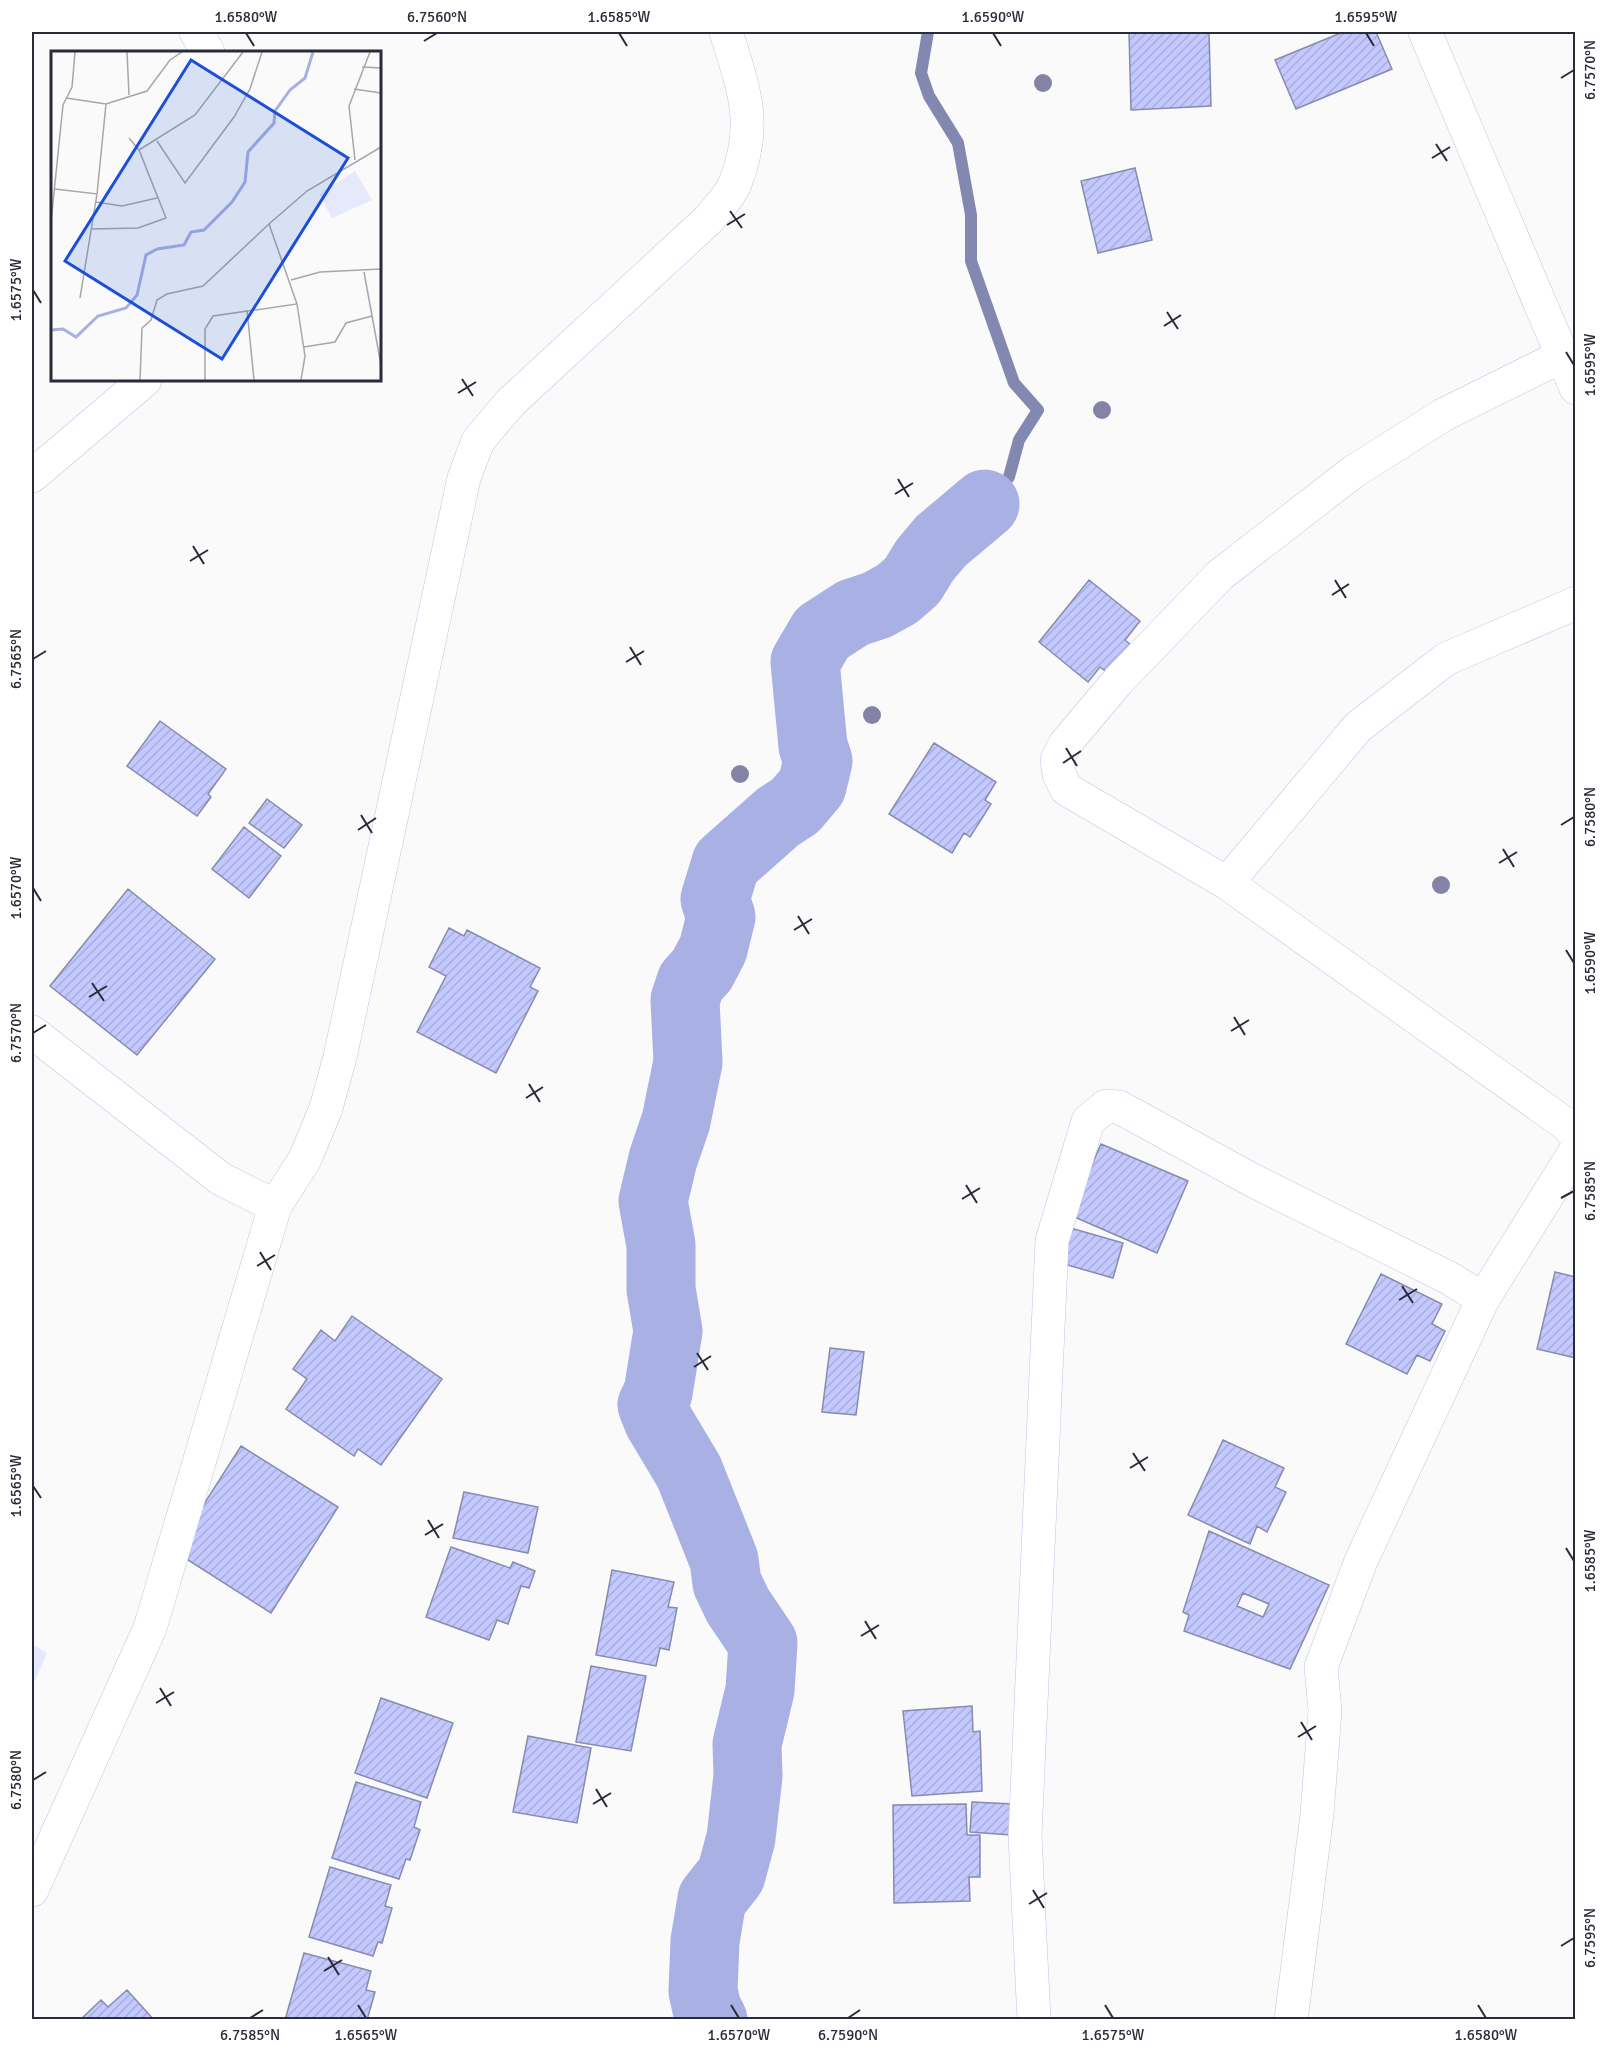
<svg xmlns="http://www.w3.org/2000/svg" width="1607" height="2051" font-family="Signika,sans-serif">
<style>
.park{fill:#e6e9fb}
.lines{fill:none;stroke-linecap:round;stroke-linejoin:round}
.stream{stroke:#8388b0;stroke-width:12}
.river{stroke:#a9b0e4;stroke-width:69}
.building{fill:url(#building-hatch);stroke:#878bad;stroke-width:1.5;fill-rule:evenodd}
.street-casing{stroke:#bfc4e8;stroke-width:34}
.street{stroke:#fff;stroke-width:33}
.tree{fill:#8483a5}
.ticks{fill:none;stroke:#292b38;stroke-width:2}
.inset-river{fill:none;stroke:#a9b0e4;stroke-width:3}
.inset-road{fill:none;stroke:#a6a7ac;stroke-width:1.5}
.view{fill:#1d4ed8;fill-opacity:0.15;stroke:#1d4ed8;stroke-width:3}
.inset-edge{fill:none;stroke:#292b38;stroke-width:3}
.neatline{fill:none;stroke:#292b38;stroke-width:2}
.ticks-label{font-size:15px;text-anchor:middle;fill:#292b38}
</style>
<defs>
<pattern id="building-hatch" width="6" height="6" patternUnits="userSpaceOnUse" patternTransform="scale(1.5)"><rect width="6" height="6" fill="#c3c9ff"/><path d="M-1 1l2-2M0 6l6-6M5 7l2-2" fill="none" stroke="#a8addb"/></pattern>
</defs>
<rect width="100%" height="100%" fill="#fafafa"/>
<!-- park -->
<path class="park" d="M32,1644L47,1653L32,1687Z"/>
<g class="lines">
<!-- stream -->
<path class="stream" d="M928,32L921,73L929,96L958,143L971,215V261L1014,383L1038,410L1019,440L1009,477L985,504"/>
<!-- river -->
<path class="river" d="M713,2020L707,2009L703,1991L705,1941L712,1899L731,1875L741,1838L748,1776L747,1744L760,1690L763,1643L738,1606L727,1583L724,1560L689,1472L658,1420L652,1405L658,1393L668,1331L661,1289V1245L653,1201L663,1159L676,1121L688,1062L685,1000L691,982L702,970L713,949L721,917L715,899L726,863L778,817L795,806L812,786L818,761L813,746L805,662L822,633L853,613L877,605L897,594L912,581L925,560L941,541L985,504"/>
</g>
<!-- building -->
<path class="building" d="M1129,32H1209L1211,106L1131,110Z
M1343,32H1376L1392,69L1296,109L1275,60Z
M1135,168L1152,240L1098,253L1081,181Z
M1089,580L1140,621L1125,640L1131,645L1108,673L1100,667L1088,682L1039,642Z
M160,721L226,769L208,794L211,797L197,816L127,766Z
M934,743L996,782L985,800L991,804L970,837L964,833L952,853L889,814Z
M267,799L302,825L284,848L249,823Z
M244,827L281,856L249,898L212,869Z
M128,889L215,959L137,1055L50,986Z
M449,928L464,936L467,930L540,968L530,987L538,991L496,1073L417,1032L446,976L429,967Z
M1101,1144L1188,1181L1157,1253L1070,1215Z
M1067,1227L1123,1243L1113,1278L1057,1262Z
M1555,1272L1576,1277V1358L1537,1349Z
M1381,1274L1442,1304L1432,1324L1445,1331L1430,1361L1417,1355L1407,1374L1346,1344Z
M352,1316L442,1379L381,1465L358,1449L354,1456L286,1409L307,1379L293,1369L321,1330L335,1341Z
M830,1348L864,1352L856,1415L822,1412Z
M1223,1440L1284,1468L1275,1487L1286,1492L1267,1532L1257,1526L1250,1544L1188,1515Z
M241,1446L338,1507L271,1613L174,1551Z
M464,1492L538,1507L528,1553L453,1538Z
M1209,1531L1329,1585L1290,1669L1184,1631L1189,1615L1183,1612ZM1243,1593L1269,1604L1263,1617L1237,1606Z
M451,1547L510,1568L513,1562L535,1571L529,1588L521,1586L508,1624L497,1620L489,1640L426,1617Z
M612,1570L674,1582L668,1607L677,1608L669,1650L660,1648L656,1666L596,1655Z
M591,1666L646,1676L631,1751L576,1742Z
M381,1698L453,1723L427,1798L355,1773Z
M972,1706L973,1732L980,1731L982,1791L912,1796L903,1711Z
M528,1736L591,1748L577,1823L513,1812Z
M356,1782L421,1802L414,1827L420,1830L410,1860L406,1859L399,1879L332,1858Z
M972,1802L1013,1804L1011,1835L970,1832Z
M966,1804L967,1835H980V1877H969L970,1901L894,1903L893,1805Z
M330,1867L391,1885L385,1906L392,1908L382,1943L378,1942L373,1956L309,1937Z
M304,1953L371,1971L366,1990L375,1992L367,2020H285Z
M127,1990L154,2020H80L101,2000L108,2007Z"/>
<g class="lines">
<!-- street casing -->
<g class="street-casing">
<path id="street" d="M196,32L208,52
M1425,32L1576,388
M1562,356L1443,415L1353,472L1220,575L1118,681L1065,744L1057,760L1059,774L1066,789L1227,883L1567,1125L1576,1136
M32,476L145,380
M1227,883L1358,727L1446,659L1576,603
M32,1032L221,1179L275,1206L150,1628L32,1890
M275,1206L305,1159L326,1108L340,1057L464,478L478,441L510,403L709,219C717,209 729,197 734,186C759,125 744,90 726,32
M1034,2020L1025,1836L1052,1241L1088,1121L1106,1106L1119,1107L1252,1180L1449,1278L1483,1299
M1291,2020L1317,1814L1325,1711L1321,1667L1361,1561L1483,1299L1576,1150"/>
</g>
<!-- street -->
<use href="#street" class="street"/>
</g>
<!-- trees -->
<g class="tree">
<circle cx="1043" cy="83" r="9"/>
<circle cx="1102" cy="410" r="9"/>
<circle cx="872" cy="715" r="9"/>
<circle cx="740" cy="774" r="9"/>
<circle cx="1441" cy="885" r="9"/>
</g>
<!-- ticks -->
<path class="ticks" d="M246,33L254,46M619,33L627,46M993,33L1001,46M1366,33L1374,46M424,41L437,33M1561,78L1574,70M1436,144L1447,161M1432,158L1450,147M730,211L742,228M727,225L745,214M33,290L41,303M1167,312L1178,329M1164,326L1181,315M1566,352L1574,365M462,379L473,396M458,393L476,382M898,479L909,497M895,494L913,483M193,546L204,564M190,561L208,550M1335,580L1346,598M1332,595L1349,584M630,647L641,665M33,659L46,651M626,662L644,651M1066,748L1077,766M1063,763L1081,751M361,815L372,833M1561,825L1574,817M358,830L376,818M1503,849L1514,867M1499,863L1517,852M33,888L41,901M798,916L809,934M794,930L812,919M1566,950L1574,963M92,983L104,1001M89,997L107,986M1234,1017L1245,1035M1231,1031L1249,1020M33,1033L46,1025M529,1084L540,1102M526,1098L543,1087M966,1185L977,1203M1561,1198L1574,1191M962,1199L980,1188M260,1252L271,1270M257,1266L275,1255M1402,1286L1413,1303M1399,1300L1417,1289M697,1353L708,1370M694,1367L711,1356M1133,1453L1145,1471M1130,1468L1148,1457M33,1486L41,1498M428,1520L439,1538M425,1535L443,1524M1566,1548L1574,1561M865,1621L876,1639M861,1636L879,1625M160,1688L171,1706M156,1703L174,1692M1301,1722L1312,1740M1298,1737L1316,1726M33,1780L46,1772M596,1789L607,1807M593,1804L611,1793M1033,1890L1044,1908M1029,1904L1047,1893M1561,1946L1574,1938M328,1957L339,1975M324,1971L342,1960M358,2005L366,2018M731,2005L739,2018M1105,2005L1113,2018M1478,2005L1486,2018M250,2018L263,2010M848,2018L860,2010"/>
<!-- overview -->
<g transform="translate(51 51)">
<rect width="330" height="330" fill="#fafafa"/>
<path d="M304,120L321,149L281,167L268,143Z" fill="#e6e9fb"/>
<path class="inset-river" d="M106,198L133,194L140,181L153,179L181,151L194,131L197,101L223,72L224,60L239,39L254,27L262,1M0,279L12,278L25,286L47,265L75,257L86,244L95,204L106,198"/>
<path class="inset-road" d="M76,1L78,44M311,16L330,17M303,38L330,42M15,47L55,53L96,40L119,9L131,1M106,90L134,132L183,66L199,38L211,1M88,99L144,64L192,1M304,109L298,55L319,1M4,138L46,143L55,53M45,151L71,155L106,147M0,171L12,54L21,36L24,1M0,171V207M41,178L87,177L115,167L88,99L78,87M313,221L330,314M240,229L269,221L330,218M29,247L46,143M246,253L254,305L250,329M196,259L203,329M253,296L284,291L295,272L321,265M89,329L91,277L100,269L106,249L116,243L152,235L218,173M154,329V278L162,265L246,253L218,173L256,140L330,96"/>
<path class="view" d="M140,9L297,107L171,308L14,210Z"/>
<rect width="330" height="330" class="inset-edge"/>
</g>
<!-- border -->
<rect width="1607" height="2051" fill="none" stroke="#ffffff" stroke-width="66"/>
<rect x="33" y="33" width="1541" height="1985" class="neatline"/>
<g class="ticks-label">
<text x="246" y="22">1.6580°W</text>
<text x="437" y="22">6.7560°N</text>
<text x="619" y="22">1.6585°W</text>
<text x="993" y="22">1.6590°W</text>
<text x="1366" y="22">1.6595°W</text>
<text transform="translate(1590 70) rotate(-90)" y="5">6.7570°N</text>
<text transform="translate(16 290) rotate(-90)" y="5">1.6575°W</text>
<text transform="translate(1590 365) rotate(-90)" y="5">1.6595°W</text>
<text transform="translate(16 659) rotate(-90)" y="5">6.7565°N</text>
<text transform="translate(1590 817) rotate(-90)" y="5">6.7580°N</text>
<text transform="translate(16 888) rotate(-90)" y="5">1.6570°W</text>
<text transform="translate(1590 963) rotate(-90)" y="5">1.6590°W</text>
<text transform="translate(16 1033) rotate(-90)" y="5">6.7570°N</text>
<text transform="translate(1590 1191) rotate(-90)" y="5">6.7585°N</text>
<text transform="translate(16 1486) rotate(-90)" y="5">1.6565°W</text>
<text transform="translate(1590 1561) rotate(-90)" y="5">1.6585°W</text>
<text transform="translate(16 1780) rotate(-90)" y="5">6.7580°N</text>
<text transform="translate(1590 1938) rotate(-90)" y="5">6.7595°N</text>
<text x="250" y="2040">6.7585°N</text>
<text x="366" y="2040">1.6565°W</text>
<text x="739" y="2040">1.6570°W</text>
<text x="848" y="2040">6.7590°N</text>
<text x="1113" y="2040">1.6575°W</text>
<text x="1486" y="2040">1.6580°W</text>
</g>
</svg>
